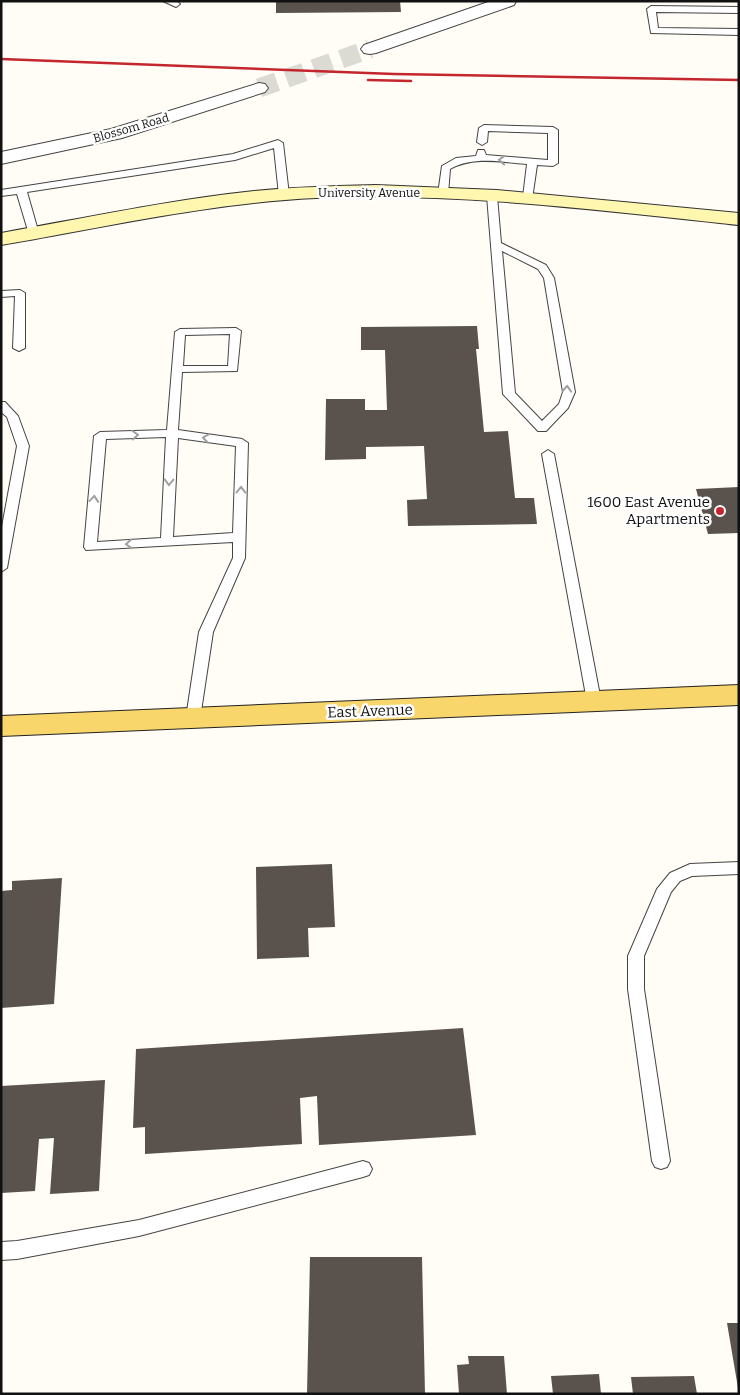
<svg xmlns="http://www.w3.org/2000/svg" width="740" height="1395" font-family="Bitter,serif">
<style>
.building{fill:#5a524d}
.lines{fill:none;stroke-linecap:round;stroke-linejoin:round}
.tertiary-tunnel{stroke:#dbdad3;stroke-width:19;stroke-dasharray:19 10;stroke-linecap:butt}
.service-casing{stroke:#444;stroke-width:2}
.tertiary-casing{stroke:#444;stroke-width:2}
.secondary-casing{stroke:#333;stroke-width:2}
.primary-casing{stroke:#222;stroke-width:2}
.service{fill:#fff;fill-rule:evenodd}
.tertiary{fill:#fff;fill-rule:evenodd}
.secondary{fill:#fff6b0;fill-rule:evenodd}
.primary{fill:#f9d66b;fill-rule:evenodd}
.rail{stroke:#c4262e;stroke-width:2.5}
.oneway{stroke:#a0a0a0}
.poi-dot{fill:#c4262e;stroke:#fff;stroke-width:2}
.labels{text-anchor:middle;stroke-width:5;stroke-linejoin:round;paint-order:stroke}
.far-street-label{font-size:12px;fill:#111;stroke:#fff}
.poi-label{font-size:15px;fill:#111;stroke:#fff;text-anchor:end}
.street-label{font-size:15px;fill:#111;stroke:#fff}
</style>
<rect width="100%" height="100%" fill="#fffdf5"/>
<!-- building -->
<path class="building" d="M276,1H400L401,12L276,13Z
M477,326L479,349H476L484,432L508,431L515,498H534L537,524L408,526L407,500L427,499L424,446L366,447V459L325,460L326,399H365V410H387L385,350H361V327Z
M739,487V533L708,534L696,489Z
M332,864L335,927L308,928L309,957L257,959L256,867Z
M62,878L54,1004L1,1008V891L12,890V881Z
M463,1028L476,1135L319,1145L317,1096L300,1098L302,1144L145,1154V1127L133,1128L136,1049Z
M105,1080L99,1191L50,1194L54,1138L39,1139L35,1191L1,1193V1086Z
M310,1257H422L425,1394H307Z
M727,1323H739V1387L738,1388Z
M468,1356H504L507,1394H459L457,1365L469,1364Z
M599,1374L601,1394H553L551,1376Z
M694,1376L697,1394H633L631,1377Z"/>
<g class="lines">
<!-- tertiary-tunnel -->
<path class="tertiary-tunnel" d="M259,88L370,49"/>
<!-- service casing -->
<g class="service-casing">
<path id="service" d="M163,1H176L180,4L176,7Z
M651,6L739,7V13L656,12L658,28L739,29V35L651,33L647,9Z
M484,125L553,127L558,130V163L553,166L537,165L532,199H524L523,197L527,164C501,162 473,156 450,169L448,194L443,197L438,194L442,166L456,158L476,156L478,150H484L486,155L548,160V133L488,131L487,142L482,145L477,142L479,128Z
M278,140L283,143L289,195L284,198L279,195L274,148L235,160L27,192L39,234L34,237L29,234L17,194L1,196V190L233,154Z
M492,193L497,196L501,243L546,265L554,278L575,392L568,408L546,431H538L503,394L487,196ZM502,251L538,269L544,278L563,392L559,404L542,421L515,393Z
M20,290L25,293V348L19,351L13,348L15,296L1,297V291Z
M236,328L241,331L237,371L182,372L178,430L242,439L248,443L245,558L213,632L200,718L198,722L193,723L188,722L186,718L199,632L233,558V542L86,550L84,547L94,436L100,432L167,430L175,332L180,329ZM230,334L228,366H183L185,335ZM166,437L161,538L97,542L106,439ZM178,438L236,446L233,533L173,537Z
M1,402H5L18,416L29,446L7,568L1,572V532L17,446L7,417L1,412Z
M548,450L554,454L601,701L599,705H589L587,701L542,454Z
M739,862V874L692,876L680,881L671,892L644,956V989L670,1161L667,1167L661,1169L655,1167L652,1161L628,989V956L657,889L670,873L690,864Z
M363,1161L369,1163L372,1169L369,1175L363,1177L139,1236L17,1259L1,1260V1242L17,1241L139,1220Z"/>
</g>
<!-- tertiary casing -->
<g class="tertiary-casing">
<path id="tertiary" d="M491,1H516L514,5L376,53L370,54L364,53L361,49L364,45Z
M259,83L265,84L268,88L265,92L122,138L1,164V152L111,129Z"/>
</g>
<!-- secondary casing -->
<g class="secondary-casing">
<path id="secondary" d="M376,185L497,190L739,213V225C598,210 457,192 316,198C210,203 106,227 1,245V233C85,218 169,200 254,191C295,187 335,186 376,185Z"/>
</g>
<!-- primary casing -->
<g class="primary-casing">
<path id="primary" d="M739,685V705L1,736V716Z"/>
</g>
<!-- service -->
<use href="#service" class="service"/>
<!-- tertiary -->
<use href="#tertiary" class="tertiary"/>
<!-- secondary -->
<use href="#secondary" class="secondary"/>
<!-- primary -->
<use href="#primary" class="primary"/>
<!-- rail -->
<path class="rail" d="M1,59L394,74L739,80
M368,80L411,81"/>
</g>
<!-- one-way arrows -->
<defs><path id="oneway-chevron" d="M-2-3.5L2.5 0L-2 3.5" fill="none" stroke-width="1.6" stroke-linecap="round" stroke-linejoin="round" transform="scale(1.25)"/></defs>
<g class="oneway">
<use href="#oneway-chevron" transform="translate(502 160) rotate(-176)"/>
<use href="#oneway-chevron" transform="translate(567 389) rotate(-87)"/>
<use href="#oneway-chevron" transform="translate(135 435) rotate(-3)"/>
<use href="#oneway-chevron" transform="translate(206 438) rotate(-172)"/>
<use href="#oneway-chevron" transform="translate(169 482) rotate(92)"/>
<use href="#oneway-chevron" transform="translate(241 490) rotate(-89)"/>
<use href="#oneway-chevron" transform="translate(94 499) rotate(-85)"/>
<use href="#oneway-chevron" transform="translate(129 544) rotate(176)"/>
</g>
<!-- markers -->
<circle class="poi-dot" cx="720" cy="511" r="5"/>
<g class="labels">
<!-- far-street labels -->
<g class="far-street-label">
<text transform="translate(131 128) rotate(-16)" y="4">Blossom Road</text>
<text x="369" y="197">University Avenue</text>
</g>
<!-- poi labels -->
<g class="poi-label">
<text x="710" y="507">1600 East Avenue<tspan x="710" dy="17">Apartments</tspan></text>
</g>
<!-- street labels -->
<g class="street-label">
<text transform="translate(370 711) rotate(-2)" y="5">East Avenue</text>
</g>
</g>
<!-- border -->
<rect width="740" height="1395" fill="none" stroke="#111111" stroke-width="5"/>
</svg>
